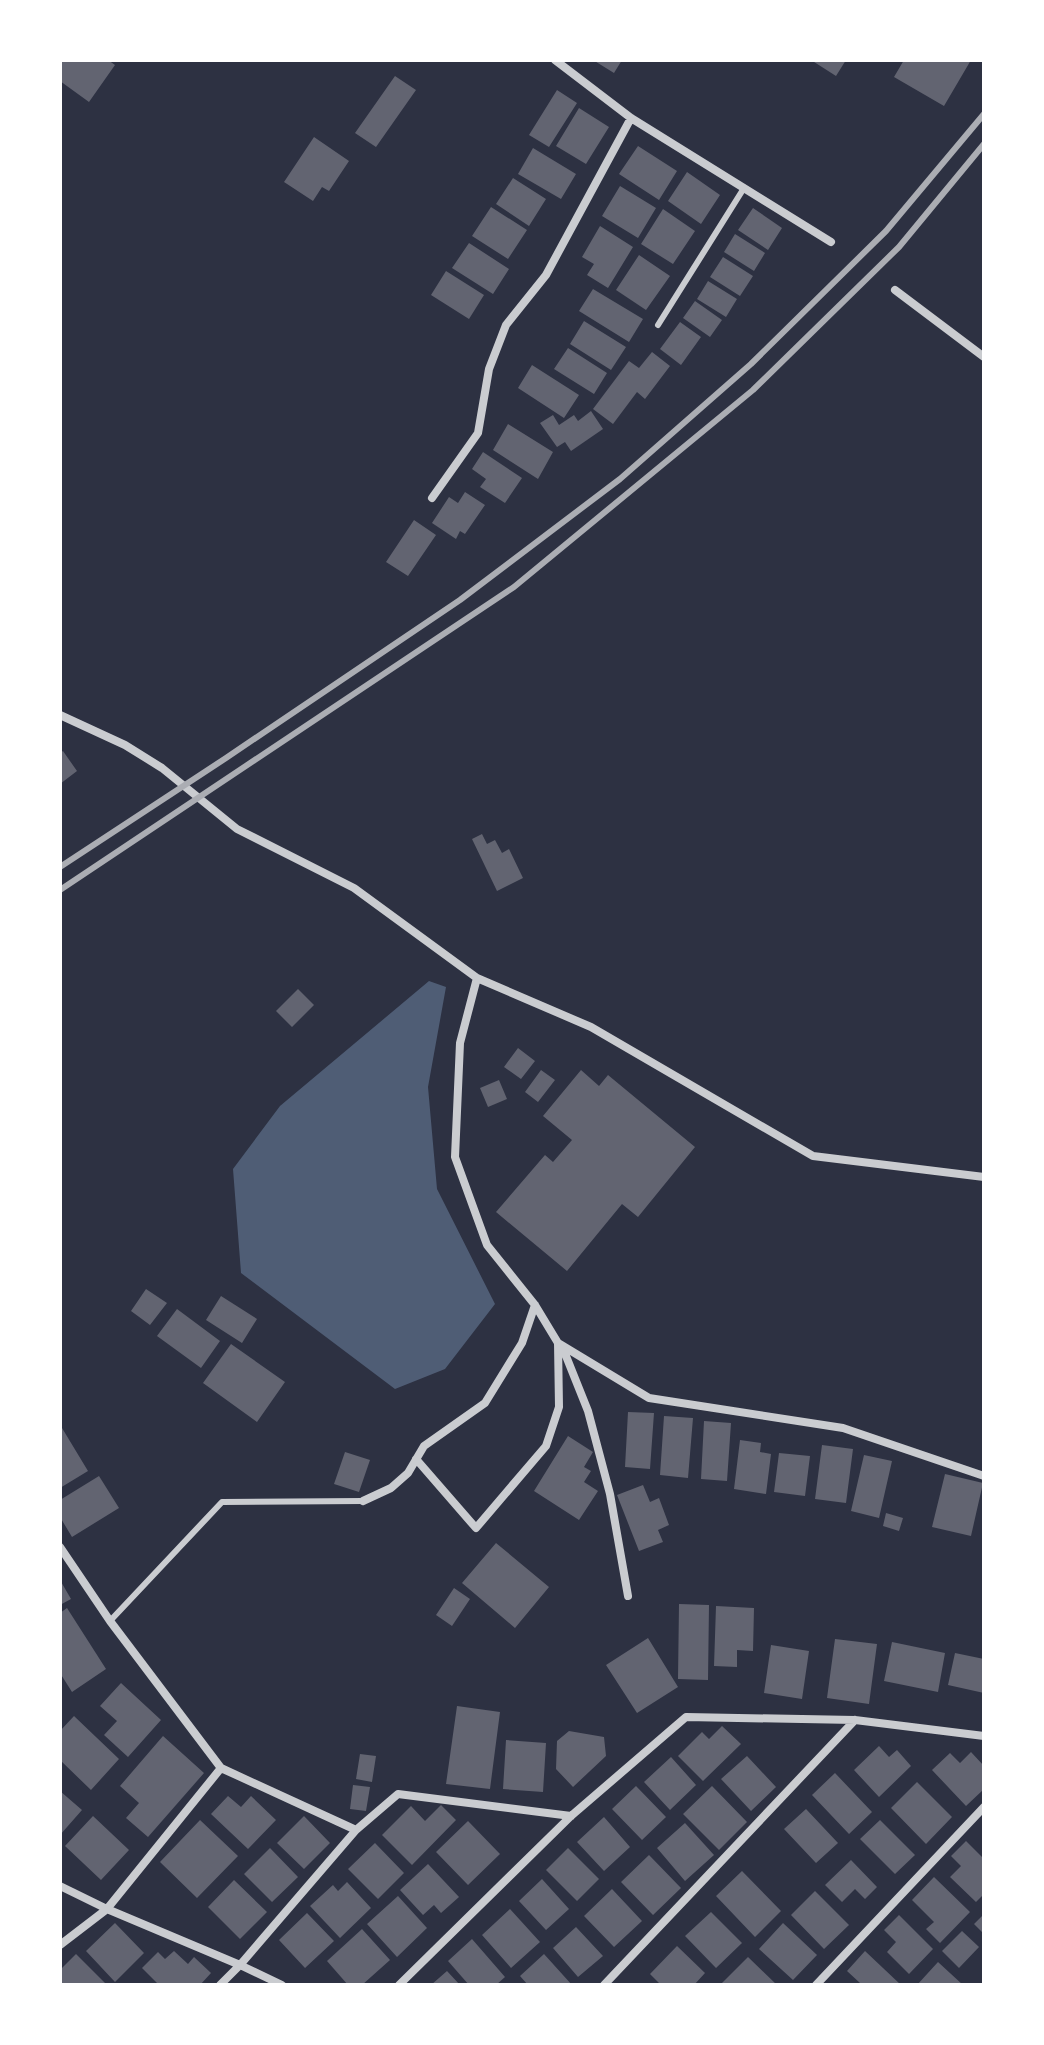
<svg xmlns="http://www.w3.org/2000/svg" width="1044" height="2045" font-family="'Crimson Pro',serif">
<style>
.water{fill:#4f5d75}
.building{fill:#626471}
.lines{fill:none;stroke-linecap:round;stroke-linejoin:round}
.service{stroke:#caccd0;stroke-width:6}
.minor{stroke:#caccd0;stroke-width:8}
.rail{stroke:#abadb3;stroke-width:6}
</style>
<rect width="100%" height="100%" fill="#2d3142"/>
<!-- water -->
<path class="water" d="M429,981L446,987L428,1087L437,1189L495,1304L445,1369L395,1389L241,1273L233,1169L280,1106Z"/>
<!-- building -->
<path class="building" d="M60,60H108L115,65L89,102L60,81Z
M593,60H622L614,73Z
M811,60H846L836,76Z
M904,60H971L944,106L894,77Z
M395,76L416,90L376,147L355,133Z
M557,90L577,103L549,147L529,135Z
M579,108L609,127L586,164L556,146Z
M314,137L349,161L329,191L322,187L313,201L284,182Z
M638,146L677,171L659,200L619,174Z
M533,148L576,174L561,199L518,174Z
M687,172L720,195L701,224L668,201Z
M513,178L546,199L529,226L496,204Z
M620,186L656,208L638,238L602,216Z
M491,207L527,230L508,259L472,236Z
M753,208L782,228L768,250L738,230Z
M663,209L695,231L673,264L641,244Z
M600,226L633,247L608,288L587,275L594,264L582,257Z
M735,234L765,253L754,271L724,252Z
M469,243L509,269L493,294L452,268Z
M639,255L670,276L646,310L616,290Z
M723,257L753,276L740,296L710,277Z
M446,271L484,295L469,319L431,295Z
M708,281L737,299L726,317L697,299Z
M593,289L643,319L629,342L579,311Z
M695,301L722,320L710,337L683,318Z
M584,321L626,347L611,370L570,344Z
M680,322L701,337L681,365L660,349Z
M568,348L607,373L594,394L554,369Z
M652,352L670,366L645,399L637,392L613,424L593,409L629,361L639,368Z
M532,365L579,395L564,418L518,388Z
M591,411L603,429L571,451L565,442L557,447L540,423L553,415L559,425L574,415L578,421Z
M508,424L553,452L538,479L493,450Z
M483,452L522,478L505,503L480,487L486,479L472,469Z
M465,492L485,505L465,534L460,531L456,539L432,523L449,497L458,503Z
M414,520L436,535L408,576L386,562Z
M63,751L77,771L60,784V753Z
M482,834L487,844L495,840L502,853L509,849L523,878L497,891L472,839Z
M298,989L314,1005L292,1027L276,1011Z
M518,1048L535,1061L521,1079L504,1067Z
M541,1070L555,1080L538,1102L525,1092Z
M581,1070L599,1086L608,1075L695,1147L638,1217L622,1204L567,1271L496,1212L545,1155L553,1162L572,1140L543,1116Z
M499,1080L507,1099L488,1107L480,1088Z
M146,1289L167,1303L150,1325L131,1311Z
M221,1296L257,1319L242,1343L206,1320Z
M177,1309L220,1341L201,1368L157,1336Z
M231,1344L285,1382L257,1422L203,1383Z
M628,1412L654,1413L650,1469L625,1467Z
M664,1416L693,1418L688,1478L660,1475Z
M704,1421L731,1423L727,1481L701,1479Z
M62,1428L88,1471L60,1488V1429Z
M568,1436L593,1452L584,1467L591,1471L584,1482L598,1491L579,1520L534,1491Z
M740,1440L761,1443L760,1452L771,1454L766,1494L734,1489Z
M822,1445L853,1449L846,1503L815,1499Z
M345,1452L370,1460L359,1492L334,1484Z
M779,1453L810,1456L805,1496L774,1492Z
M864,1455L892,1461L879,1518L851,1511Z
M945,1474L983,1483L971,1536L932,1527Z
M99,1476L119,1508L72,1537L60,1517V1500Z
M643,1485L650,1502L659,1498L669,1525L658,1530L663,1542L639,1551L617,1495Z
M886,1513L903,1518L899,1531L883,1526Z
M496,1543L549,1587L515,1628L462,1583Z
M60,1580L71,1599L60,1605Z
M454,1588L470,1599L452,1626L436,1615Z
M679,1604L709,1605L708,1680L678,1679Z
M716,1606L754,1608L753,1651L737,1650V1667L714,1666Z
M67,1608L106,1669L72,1692L60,1673V1613Z
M648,1638L678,1687L637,1713L606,1665Z
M835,1639L877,1644L869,1704L827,1698Z
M892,1642L945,1653L938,1692L884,1681Z
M771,1645L809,1651L802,1699L764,1693Z
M955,1653L984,1659V1693L948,1685Z
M121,1683L161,1720L128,1757L104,1735L117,1721L100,1706Z
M457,1706L500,1712L490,1789L446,1784Z
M74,1716L119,1759L91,1790L60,1760V1731Z
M722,1726L741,1744L703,1781L678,1756L702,1732L709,1739Z
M569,1731L604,1737L606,1756L573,1787L556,1769L557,1741Z
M163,1736L204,1773L148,1837L126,1818L139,1803L120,1786Z
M506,1740L546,1743L543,1792L503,1789Z
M879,1746L889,1757L897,1750L911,1766L879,1797L854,1770Z
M971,1752L984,1766V1789L966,1806L932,1770L950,1753L960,1763Z
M360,1754L376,1756L372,1782L356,1779Z
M747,1756L776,1787L751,1811L721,1779Z
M671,1757L696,1785L670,1810L644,1782Z
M835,1773L872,1812L849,1834L812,1795Z
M917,1782L952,1817L926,1844L891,1808Z
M353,1785L370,1787L366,1811L350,1809Z
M636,1786L666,1817L642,1840L612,1809Z
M712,1786L747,1822L719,1850L683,1814Z
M60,1791L82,1810L60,1835Z
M228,1796L241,1807L251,1796L276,1820L248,1849L211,1814Z
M441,1805L456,1820L412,1865L382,1835L411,1806L425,1821Z
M806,1809L838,1843L816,1863L784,1829Z
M93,1816L129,1850L101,1880L65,1846Z
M304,1816L330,1843L304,1869L277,1843Z
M604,1817L630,1847L604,1871L577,1842Z
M200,1820L238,1856L197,1898L160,1862Z
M880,1820L915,1855L895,1874L860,1839Z
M468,1821L500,1854L468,1885L436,1852Z
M685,1823L714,1855L685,1881L657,1848Z
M966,1841L984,1859V1894L976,1902L950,1877L961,1866L951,1856Z
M375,1843L404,1873L378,1899L348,1869Z
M270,1848L298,1877L272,1902L244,1874Z
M568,1848L599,1879L577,1901L546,1870Z
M649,1855L681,1888L653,1915L621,1882Z
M851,1860L877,1887L865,1899L855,1889L842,1902L825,1885Z
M428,1864L459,1897L441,1913L434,1905L423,1915L400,1890Z
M742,1871L781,1911L755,1937L716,1896Z
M934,1877L970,1912L940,1943L926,1929L934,1922L912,1900Z
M542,1879L569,1909L546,1930L519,1901Z
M234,1880L267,1912L240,1939L208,1907Z
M347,1882L371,1908L340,1938L310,1906L333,1885L338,1891Z
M612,1889L642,1921L614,1947L584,1916Z
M815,1891L849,1925L824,1949L791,1915Z
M398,1896L427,1928L397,1957L367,1924Z
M510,1909L540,1942L511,1968L482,1935Z
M711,1912L742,1943L716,1968L685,1936Z
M307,1913L334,1941L305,1968L279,1940Z
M984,1914V1934L974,1924Z
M899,1915L933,1949L909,1974L887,1952L896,1942L884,1930Z
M115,1923L144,1953L115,1982L86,1951Z
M783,1923L817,1955L793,1980L759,1949Z
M576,1927L603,1956L578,1977L553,1948Z
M362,1929L390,1960L362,1985H348L327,1961Z
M962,1931L979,1947L959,1968L942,1951Z
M472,1939L505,1977L496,1985H469L448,1961Z
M677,1946L705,1973L694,1985H661L650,1974Z
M174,1951L188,1964L194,1957L211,1973L200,1985H159L142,1968L158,1952L165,1959Z
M865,1951L901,1985H858L860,1983L847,1971Z
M76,1954L107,1985H64L60,1981V1970Z
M544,1954L572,1985H528L520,1976Z
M748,1957L777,1985H720Z
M938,1962L963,1985H917Z
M447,1971L460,1985H431Z"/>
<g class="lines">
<!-- service -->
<path class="service" d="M658,325L744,188
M110,1621L222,1502L363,1501"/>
<!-- minor -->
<path class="minor" d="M555,60L631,118L831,242
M895,290L984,357
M432,498L478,433L489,369L506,325L546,275L631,118
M60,715L125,745L162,768L237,829L354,888L477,978L591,1027L813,1156L984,1177
M477,978L460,1043L455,1157L487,1245L535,1305L558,1343L649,1398L843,1428L984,1476
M562,1346L588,1411L610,1494L628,1596
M416,1459L476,1528L546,1446L559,1407L558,1343
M363,1501L391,1488L408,1473L424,1446L485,1403L522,1343L535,1305
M60,1547L110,1621L221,1768L356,1830L398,1794L571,1816
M60,1886L107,1909L221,1768
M60,1945L107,1909L240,1965L282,1985
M220,1985L240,1965L356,1830
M399,1985L571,1816L686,1717L855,1720L984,1736
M604,1985L855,1720
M816,1985L984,1807"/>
<!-- rail -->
<path class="rail" d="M60,867L226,758L460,600L620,479L751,364L886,231L984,114
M60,890L514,587L753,390L899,247L984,144"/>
</g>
<!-- border -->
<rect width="1044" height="2045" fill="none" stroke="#ffffff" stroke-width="124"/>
</svg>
